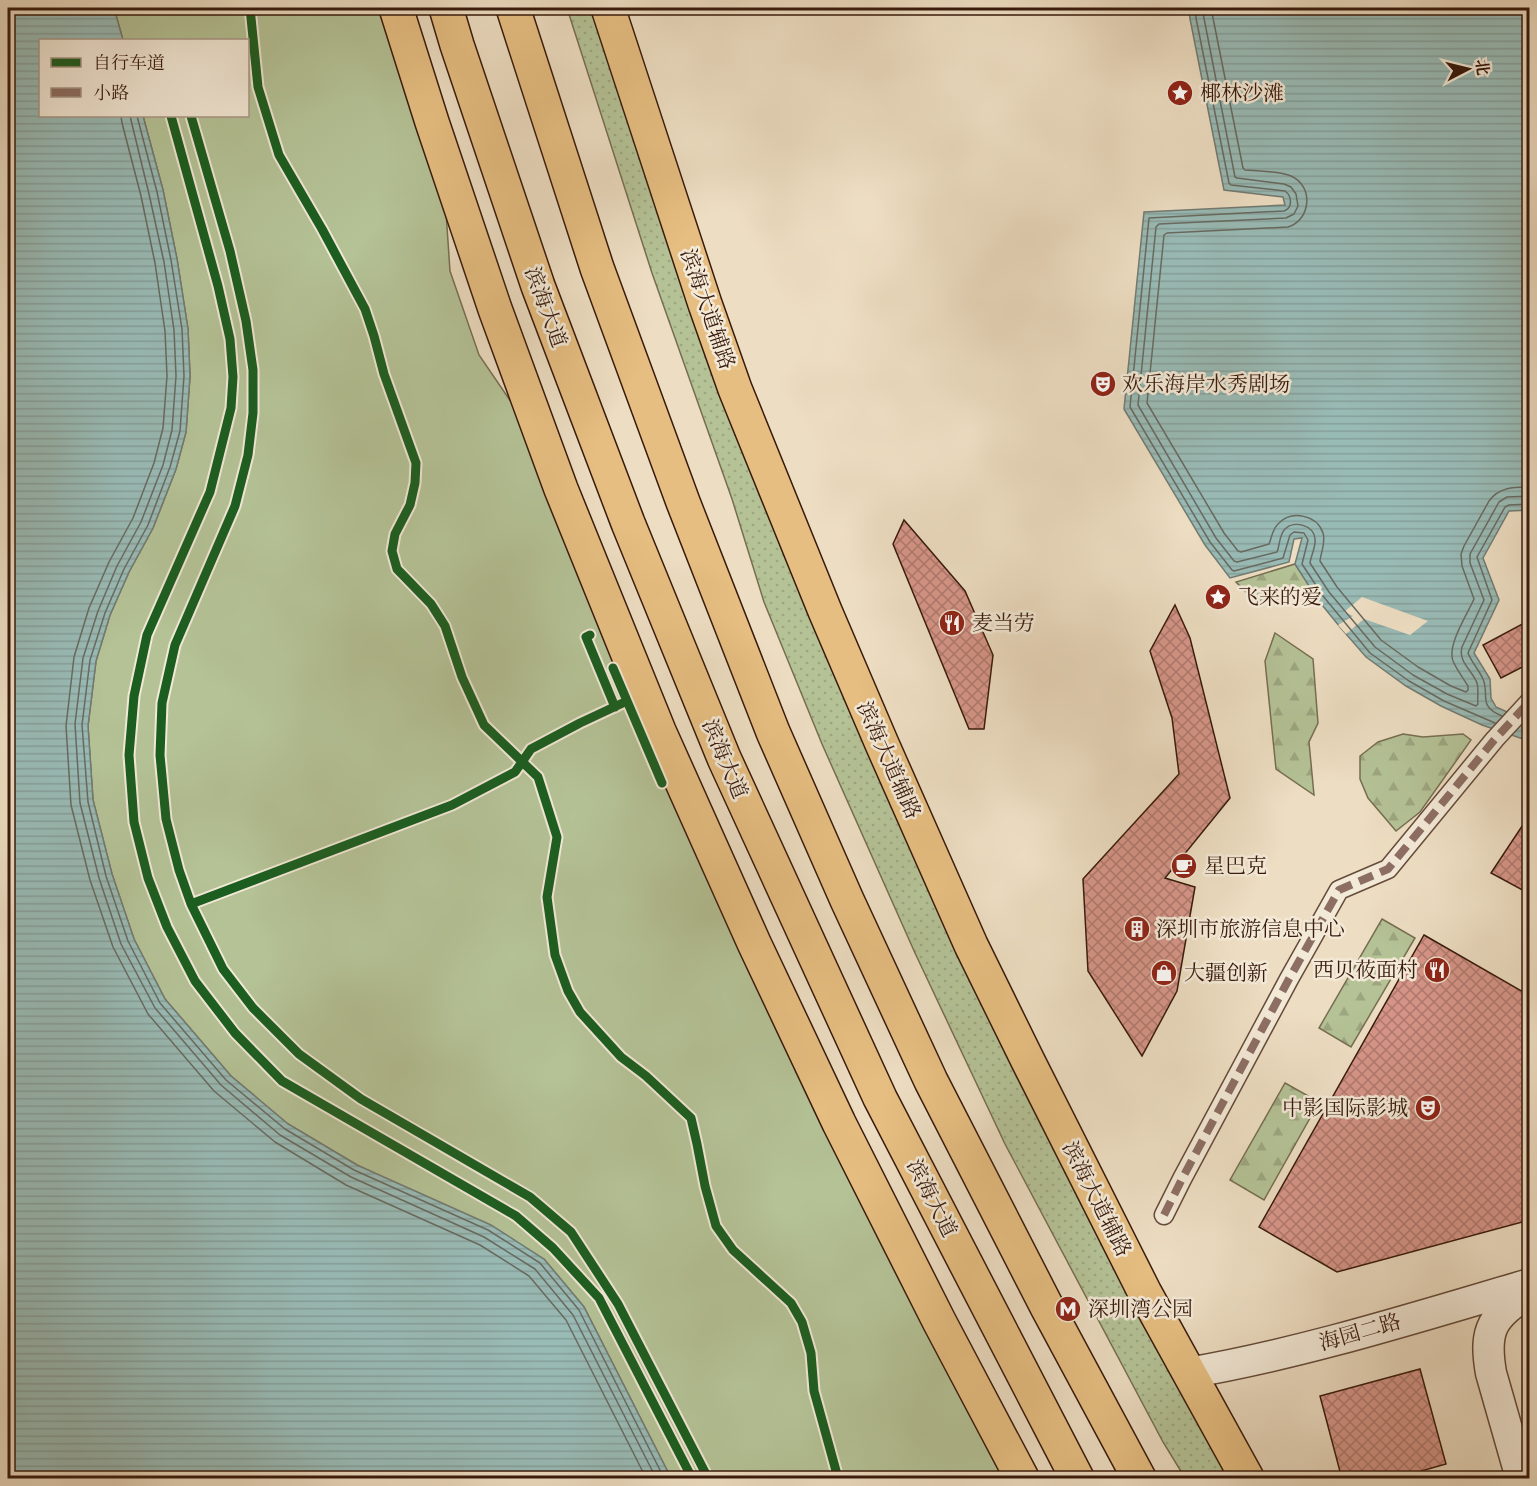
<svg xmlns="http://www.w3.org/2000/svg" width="1537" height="1486" font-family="'IM FELL Great Primer','Noto Serif SC',serif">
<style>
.grass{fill:url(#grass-dots);stroke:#766e51;stroke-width:1.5}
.forest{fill:url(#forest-firs);stroke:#766e51;stroke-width:1.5}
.green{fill:#b4c296;stroke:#766e51;stroke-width:1.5}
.water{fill:url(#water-rules);stroke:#727b72;stroke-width:1.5}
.pier{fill:#edddc2}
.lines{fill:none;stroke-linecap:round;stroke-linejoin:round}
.shore{stroke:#686a61;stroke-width:1.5}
.building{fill:url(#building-cross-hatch);stroke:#381a0c;stroke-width:1.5}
.pedestrian-casing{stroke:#654b3a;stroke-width:21}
.tertiary-casing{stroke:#654b3a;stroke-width:33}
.primary-casing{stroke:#381a0c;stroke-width:36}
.trunk-casing{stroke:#381a0c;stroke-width:36}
.pedestrian{stroke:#f3e9d7;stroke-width:18}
.tertiary{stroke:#f3e9d7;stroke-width:30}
.primary{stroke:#e6be81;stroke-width:33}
.trunk{stroke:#e6be81;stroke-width:33}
.quiet{stroke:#8d6e63;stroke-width:8;stroke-dasharray:15 8;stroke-linecap:butt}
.cycleway-casing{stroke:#f3e9d7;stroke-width:13}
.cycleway{stroke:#1b5e20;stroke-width:9}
.labels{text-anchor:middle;stroke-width:5;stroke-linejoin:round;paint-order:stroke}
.poi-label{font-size:21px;fill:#381a0c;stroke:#f3e9d7;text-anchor:start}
.street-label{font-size:21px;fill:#381a0c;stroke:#f3e9d7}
</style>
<defs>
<pattern id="grass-dots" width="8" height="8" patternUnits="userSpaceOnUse" patternTransform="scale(1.5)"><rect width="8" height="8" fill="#b4c296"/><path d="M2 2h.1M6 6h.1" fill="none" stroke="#9ca680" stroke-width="1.8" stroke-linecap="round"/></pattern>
<pattern id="forest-firs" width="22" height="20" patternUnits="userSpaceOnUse" patternTransform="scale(1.5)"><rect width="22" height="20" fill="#b4c296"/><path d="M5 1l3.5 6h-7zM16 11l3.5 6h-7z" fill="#9ca680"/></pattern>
<pattern id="water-rules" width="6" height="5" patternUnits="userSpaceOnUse" patternTransform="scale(1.5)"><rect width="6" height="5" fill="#99bbb6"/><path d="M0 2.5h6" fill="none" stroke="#85a09b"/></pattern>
<pattern id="building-cross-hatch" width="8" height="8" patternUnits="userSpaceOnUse" patternTransform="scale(1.5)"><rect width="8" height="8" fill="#d69588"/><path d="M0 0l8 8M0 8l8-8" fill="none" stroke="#af796e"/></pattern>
</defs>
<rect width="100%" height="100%" fill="#edddc2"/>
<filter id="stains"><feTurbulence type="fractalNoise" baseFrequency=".00333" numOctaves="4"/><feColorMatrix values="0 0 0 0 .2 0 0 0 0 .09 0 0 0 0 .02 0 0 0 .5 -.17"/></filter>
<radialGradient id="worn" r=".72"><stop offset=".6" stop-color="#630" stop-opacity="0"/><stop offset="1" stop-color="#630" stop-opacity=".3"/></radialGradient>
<!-- grass -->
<path class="grass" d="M567,8H593L679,271L1234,1478H1185L1163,1442L1005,1144L915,953L822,744L764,602L732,499L652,273Z"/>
<!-- forest -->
<path class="forest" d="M1295,564L1314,593L1256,602L1236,582Z
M1275,633L1313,659L1318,723L1309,742L1314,795L1276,769L1265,661Z
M1403,734L1423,737L1463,734L1471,740L1420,812L1396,831L1368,798L1360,779V756L1378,742Z
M1382,919L1415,938L1351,1047L1319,1028Z
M1285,1083L1319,1102L1264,1200L1230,1180Z"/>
<!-- green -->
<path class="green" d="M114,8H381L446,212L450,271L479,355L518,412L1014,1478H671L584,1307L544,1259L357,1165L288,1124L231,1076L165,999L134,939L112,874L93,800L88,726L96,661L110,615L129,572L153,528L176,469L186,432L190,376L188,329L177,259L163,190L143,116H248V40H123Z"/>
<!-- water -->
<path class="water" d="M8,8H114L123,40H40V116H143L163,190L177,259L188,329L190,376L186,432L176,469L153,528L129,572L110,615L96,661L88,726L93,800L112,874L134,939L165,999L231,1076L288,1124L357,1165L491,1225L544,1259L584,1307L671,1478H8Z
M1189,8H1529V510L1509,511L1483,558L1499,600L1474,653L1490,679L1491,698L1496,707L1529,722V741L1482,725L1441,706L1406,686L1366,657L1340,627L1318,600L1295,564L1302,538L1294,539L1289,562L1230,578L1205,545L1124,409L1144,212L1285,205L1283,197L1224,190L1190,19Z"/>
<!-- pier -->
<path class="pier" d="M1362,597L1428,621L1410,635L1364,619L1346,634L1338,625L1353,616L1344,612Z"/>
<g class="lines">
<!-- shore -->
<path class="shore" d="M1195,8L1196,18L1229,183L1231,185L1285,191C1292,196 1293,208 1284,211L1149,218L1130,407L1210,542L1232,570L1234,571L1283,558L1290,535L1294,532L1304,533L1308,540L1302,564L1323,596L1370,653L1409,681L1444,701L1495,723
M1202,8L1235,177L1237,178L1284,184L1291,187L1296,194L1298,206L1294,214L1286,218L1159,224L1156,227L1138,405L1216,538L1234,561L1237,562L1277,552C1280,545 1279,535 1285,529C1294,520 1314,525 1315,539C1316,547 1311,555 1310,563L1329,592L1375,647L1413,675L1447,694L1476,706L1478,704C1477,697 1479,689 1477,683C1472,670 1458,662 1462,647L1484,600L1470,563V554L1499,502L1507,497L1530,496
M1211,8L1243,168L1245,170C1258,171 1279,171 1291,176C1314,186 1311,220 1288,227L1167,233L1164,235L1147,403L1224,533L1238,551L1241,552L1269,544C1272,537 1272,529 1279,523C1292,510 1317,515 1323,533C1326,542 1321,552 1320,561L1337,587L1381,640L1418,667L1451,686L1466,692L1468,690V686C1463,678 1457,670 1453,661C1447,645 1467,615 1474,599L1462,566L1461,554L1464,546L1489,501C1499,487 1514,487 1530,487
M121,116L122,123L141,196L155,263L165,331L167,376L163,428L154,463L133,518L109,562L89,608L74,657L66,726L71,805L90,880L113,947L148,1014L214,1091L275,1142L346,1185L480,1245L529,1276L566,1320L646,1478
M130,116L149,194L164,262L174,330L176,376L172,430L163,465L141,522L117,566L98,611L83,658L75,724L80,803L99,878L121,944L155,1008L221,1085L280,1135L351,1177L484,1237L535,1269L573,1315L656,1478
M137,116L157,192L171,260L182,329L184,376L180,431L170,467L148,525L124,569L105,613L90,660L82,725L88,802L106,876L128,941L160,1003L226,1080L285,1129L354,1170L488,1230L540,1263L579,1310L664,1478
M1502,716C1477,706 1490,695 1483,679C1479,670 1472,663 1468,653L1492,600L1477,557L1505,507L1509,505L1530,504"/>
</g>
<!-- building -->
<path class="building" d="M904,520L965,591L993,655L984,729H969L893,544Z
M1175,605L1190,638L1230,798L1165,878L1195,887L1177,991L1142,1056L1088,971L1083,879L1179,774L1172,718L1150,651Z
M1530,620V663L1501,678L1483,645Z
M1530,814V894L1491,873Z
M1424,935L1530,996V1220L1337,1272L1259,1227Z
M1420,1369L1446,1464L1393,1479H1342L1320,1396Z"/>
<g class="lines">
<!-- pedestrian casing -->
<g class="pedestrian-casing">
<path id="pedestrian" d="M1164,1215L1182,1179L1289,979L1339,890L1388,869L1495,739L1530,701"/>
</g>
<!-- tertiary casing -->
<g class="tertiary-casing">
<path id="tertiary" d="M1188,1373C1304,1353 1417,1317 1530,1284
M1521,1478L1491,1373C1483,1327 1493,1317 1530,1291"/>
</g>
<!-- primary casing -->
<g class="primary-casing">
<path id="primary" d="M396,8L432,122L495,309L561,489L659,731L754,943L839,1123L939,1321L1022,1478
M608,8L705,304L735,389L825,611L882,744L971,945L1028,1061L1145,1293L1247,1478"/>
</g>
<!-- trunk casing -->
<g class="trunk-casing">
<path id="trunk" d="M446,8L457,45L538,286L628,523L724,758L880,1098L1077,1478
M513,8L597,268L683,502L773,732L847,900L931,1081L1047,1307L1139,1478"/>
</g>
<!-- pedestrian -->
<use href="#pedestrian" class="pedestrian"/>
<!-- tertiary -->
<use href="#tertiary" class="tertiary"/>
<!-- primary -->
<use href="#primary" class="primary"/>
<!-- trunk -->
<use href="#trunk" class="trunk"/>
<!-- quiet -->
<path class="quiet" d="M1164,1215L1182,1179L1289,979L1339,890L1388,869L1495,739L1530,701"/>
<!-- cycleway casing -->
<g class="cycleway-casing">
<path id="cycleway" d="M250,8L258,87L279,155L322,229L365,309L374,336L384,374L416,463L415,483L410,505L395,534L392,551L397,569L431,604L445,626L462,677L484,725L538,777L557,837L547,897L555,955L568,991L580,1012L621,1057L646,1076L691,1118L697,1144L705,1186L716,1226L733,1250L791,1303L802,1322L811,1353L814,1391L838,1478
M171,116L218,286L230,339L233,377L231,408L210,492L147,635L134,696L129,755L134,822L148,878L167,927L195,981L235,1033L282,1081L516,1216L553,1248L599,1298L692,1478
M191,116L230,251L246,321L253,370V413L248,455L235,506L175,645L162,703L160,755L166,819L179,870L191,904L223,969L253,1008L299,1054L361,1099L530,1197L571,1232L618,1304L708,1478
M590,635L586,637L615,707
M613,668L662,783
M191,904L452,805L515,772L531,749L580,723L627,701"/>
</g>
<!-- cycleway -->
<use href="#cycleway" class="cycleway"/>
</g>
<!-- icons -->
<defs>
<g id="sight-disc" transform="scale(1.35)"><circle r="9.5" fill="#8f2418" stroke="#f3e9d7"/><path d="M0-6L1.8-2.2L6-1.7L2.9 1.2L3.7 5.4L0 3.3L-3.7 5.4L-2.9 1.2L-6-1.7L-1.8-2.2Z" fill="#fff"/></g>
<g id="theatre-disc" transform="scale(1.35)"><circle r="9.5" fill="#8f2418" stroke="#f3e9d7"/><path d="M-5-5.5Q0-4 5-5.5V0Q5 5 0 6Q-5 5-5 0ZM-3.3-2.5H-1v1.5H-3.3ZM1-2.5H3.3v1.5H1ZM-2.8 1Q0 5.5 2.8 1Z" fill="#fff"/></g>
<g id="restaurant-disc" transform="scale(1.35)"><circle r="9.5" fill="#8f2418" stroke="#f3e9d7"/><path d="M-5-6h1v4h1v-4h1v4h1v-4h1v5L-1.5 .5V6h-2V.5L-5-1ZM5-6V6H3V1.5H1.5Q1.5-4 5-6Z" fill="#fff"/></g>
<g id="cafe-disc" transform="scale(1.35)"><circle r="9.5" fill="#8f2418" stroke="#f3e9d7"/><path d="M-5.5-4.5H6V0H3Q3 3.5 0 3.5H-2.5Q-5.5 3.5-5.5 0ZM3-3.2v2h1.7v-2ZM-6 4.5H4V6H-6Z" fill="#fff"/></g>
<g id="building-disc" transform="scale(1.35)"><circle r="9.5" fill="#8f2418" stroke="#f3e9d7"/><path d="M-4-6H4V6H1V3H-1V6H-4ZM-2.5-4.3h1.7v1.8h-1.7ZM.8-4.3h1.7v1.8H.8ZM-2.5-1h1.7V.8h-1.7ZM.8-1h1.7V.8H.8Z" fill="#fff"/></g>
<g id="shop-disc" transform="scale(1.35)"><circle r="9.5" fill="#8f2418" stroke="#f3e9d7"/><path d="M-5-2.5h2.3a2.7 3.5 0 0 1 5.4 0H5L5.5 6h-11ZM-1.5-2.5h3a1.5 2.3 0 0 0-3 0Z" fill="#fff"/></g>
<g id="metro-disc" transform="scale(1.35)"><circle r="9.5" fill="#8f2418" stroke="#f3e9d7"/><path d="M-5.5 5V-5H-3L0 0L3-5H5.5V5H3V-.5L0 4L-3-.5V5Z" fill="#fff"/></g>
</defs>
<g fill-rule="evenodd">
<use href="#sight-disc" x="1180" y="93"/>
<use href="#theatre-disc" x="1103" y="384"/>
<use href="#sight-disc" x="1218" y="597"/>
<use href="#restaurant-disc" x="952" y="623"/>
<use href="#cafe-disc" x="1184" y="866"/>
<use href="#building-disc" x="1137" y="929"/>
<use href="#restaurant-disc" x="1437" y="970"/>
<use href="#shop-disc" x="1164" y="973"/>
<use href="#theatre-disc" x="1428" y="1108"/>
<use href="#metro-disc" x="1068" y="1309"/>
</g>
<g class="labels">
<!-- poi labels -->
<g class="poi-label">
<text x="1200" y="100">椰林沙滩</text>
<text x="1122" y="391">欢乐海岸水秀剧场</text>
<text x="1238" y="604">飞来的爱</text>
<text x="972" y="630">麦当劳</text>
<text x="1204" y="873">星巴克</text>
<text x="1156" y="936">深圳市旅游信息中心</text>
<text x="1418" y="977" text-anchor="end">西贝莜面村</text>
<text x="1184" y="980">大疆创新</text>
<text x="1408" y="1115" text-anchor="end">中影国际影城</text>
<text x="1088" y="1316">深圳湾公园</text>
</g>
<!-- street labels -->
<g class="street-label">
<text transform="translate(546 307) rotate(70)" y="7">滨海大道</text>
<text transform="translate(708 309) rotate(71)" y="7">滨海大道辅路</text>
<text transform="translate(725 759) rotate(67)" y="7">滨海大道</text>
<text transform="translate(889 760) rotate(66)" y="7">滨海大道辅路</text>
<text transform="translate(932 1198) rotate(63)" y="7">滨海大道</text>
<text transform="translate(1097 1199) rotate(63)" y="7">滨海大道辅路</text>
<text transform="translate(1360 1332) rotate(-16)" y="7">海园二路</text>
</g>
</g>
<!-- margin -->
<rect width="1537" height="1486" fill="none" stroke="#edddc2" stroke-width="30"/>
<rect x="9" y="9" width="1519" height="1468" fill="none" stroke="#381a0c" stroke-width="3"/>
<rect x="15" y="15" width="1507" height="1456" fill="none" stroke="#381a0c" stroke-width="1.5"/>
<!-- legend -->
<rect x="39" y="39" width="210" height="78" fill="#f3e9d7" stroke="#a89686" stroke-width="1.5"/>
<rect x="51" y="58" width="30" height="9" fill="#1b5e20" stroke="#a89686" stroke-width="1.5"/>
<text x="93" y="69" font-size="18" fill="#381a0c">自行车道</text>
<rect x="51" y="88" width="30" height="9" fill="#8d6e63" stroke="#a89686" stroke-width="1.5"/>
<text x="93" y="99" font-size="18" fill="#381a0c">小路</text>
<!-- north arrow -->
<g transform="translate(1468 69) rotate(83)" stroke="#f3e9d7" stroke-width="4.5" paint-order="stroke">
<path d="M0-4.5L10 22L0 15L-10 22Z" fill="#381a0c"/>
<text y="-9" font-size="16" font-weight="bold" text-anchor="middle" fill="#381a0c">北</text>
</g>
<rect width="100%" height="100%" filter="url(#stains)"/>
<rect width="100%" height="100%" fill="url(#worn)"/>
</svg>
